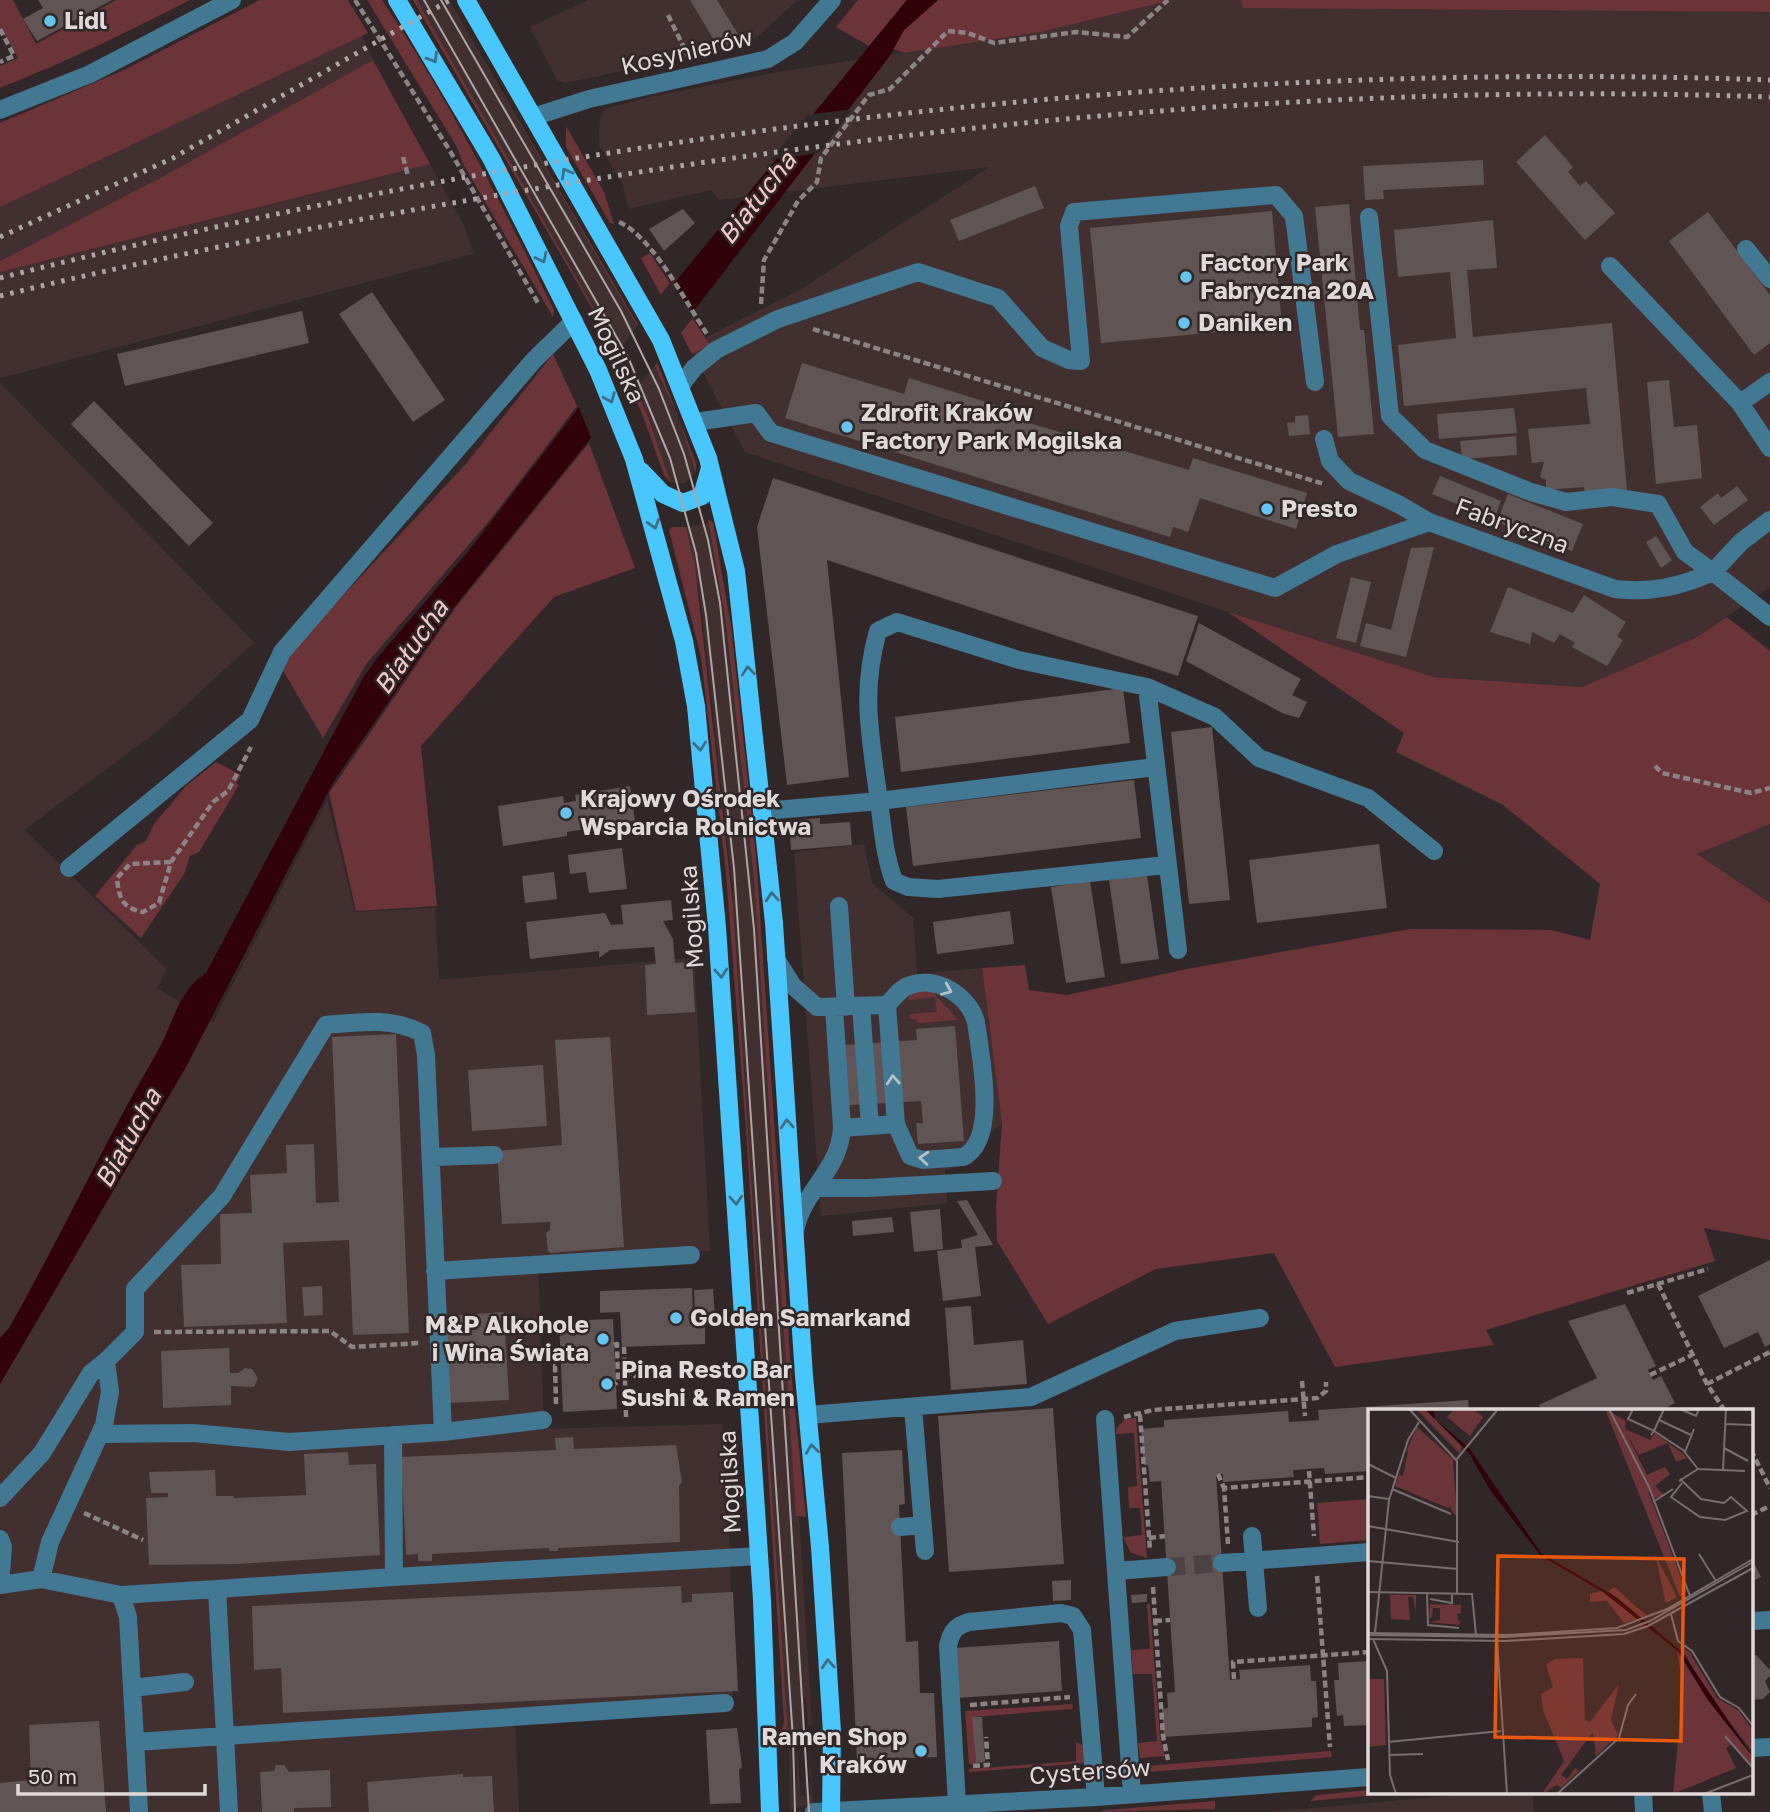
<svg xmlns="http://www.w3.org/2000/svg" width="1770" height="1812" font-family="'Golos Text',sans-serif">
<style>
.built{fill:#423031}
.green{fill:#6a3438}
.water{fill:#30020a}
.pier{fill:#322728}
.building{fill:#615455}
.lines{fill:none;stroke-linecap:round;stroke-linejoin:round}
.minor-tunnel{stroke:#4c4243;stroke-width:18;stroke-dasharray:18 9;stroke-linecap:butt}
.path{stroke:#8c8384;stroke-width:4.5;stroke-dasharray:7 3.5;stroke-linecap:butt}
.minor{stroke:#427892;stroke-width:18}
.major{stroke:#49c6fb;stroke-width:18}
.tram{stroke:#aea6a6;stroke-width:2}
.rail{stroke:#aea6a6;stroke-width:5;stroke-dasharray:3.5 7;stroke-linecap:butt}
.oneway{stroke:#3c6f87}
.oneway2{stroke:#b8c1c7}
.poi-dot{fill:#67c4ef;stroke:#322728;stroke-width:2.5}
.labels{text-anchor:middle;stroke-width:5;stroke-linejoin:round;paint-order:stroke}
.poi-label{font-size:24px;font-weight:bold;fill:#e0d9d9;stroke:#322728;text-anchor:start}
.street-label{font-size:24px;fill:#e0d9d9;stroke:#322728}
.water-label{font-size:26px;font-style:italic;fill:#f4c8c9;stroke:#322728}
.inset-road{fill:none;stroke:#786e6f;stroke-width:2}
.view{fill:#e8590c;fill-opacity:0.15;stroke:#e8590c;stroke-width:3.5}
.inset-edge{fill:none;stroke:#e0d9d9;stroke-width:3.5}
</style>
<rect width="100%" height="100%" fill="#322728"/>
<!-- built -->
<path class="built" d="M417,0H449L621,298L657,368L689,448L696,472L685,483H671L647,414L611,338Z
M588,0H798L757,37L736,47L565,83L557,80L530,27Z
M1172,0H1241L1243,8L1770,12V587L1697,637L1582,687L1434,677L1228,612L745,452L689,346L798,291L989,167L719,200L711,190L629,209L623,185L599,145L600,117L605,109L653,96L789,70L1041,32Z
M352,14L373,60L160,178L0,261V184Z
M430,164L464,226L474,254L0,378V272Z
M0,383L254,642L159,730L24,830L167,969L157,988L213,1023L327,800L355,912L435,908L439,980L694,958L710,1251L538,1260L544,1429L722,1424L730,1557L733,1712L515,1718L519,1812H0Z
M708,523L721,589L754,880L796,1515L799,1516L812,1726L808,1725L806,1697H804L805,1727L788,1733L732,885L700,595L686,527Z
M1770,824V903L1697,854Z
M864,844L872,883L913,918L917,974L982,968L1002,1123L989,1134L971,1164L945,1170L947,1203L821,1216L794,852Z
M809,1742L813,1803L790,1810L789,1749H791L793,1802L796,1803L797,1747L801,1802V1796H805L806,1743L807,1795H811Z
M1481,1793H1532L1534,1812H1267Z"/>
<!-- green -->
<path class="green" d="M0,0H13L36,44L116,0H190C126,33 65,62 0,88V66L18,58L0,27Z
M260,0H348L368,33L0,207V123L124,70Z
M367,0H382C448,98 502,205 554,310L553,317L463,164L457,147Z
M413,0H417L611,338L647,414L671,483L664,475L641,411L601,324Z
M449,0L638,325L657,362L696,463V472L679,420L638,328Z
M858,0H907L869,46L836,27Z
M938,0H1172L1041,32L904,53L893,49L904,30Z
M1241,0H1770V12L1243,8Z
M373,60L430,164L0,272V261L160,178Z
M566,126L604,192L614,224L610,223L566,147Z
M650,253L710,345L692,354L641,258Z
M553,354L577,406L490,520L367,663L323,738L279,664L465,465Z
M589,443L635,568L554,597L421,746L437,906L356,911L329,793L456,607Z
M708,520L713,522L731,626L756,855L791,1371L806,1517L796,1516L754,880L725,617Z
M672,527H686L695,566L733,905L788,1733L781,1734L784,1721L746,1130L726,873L701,657L669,530Z
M1228,612L1434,677L1582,687L1697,637L1727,617L1770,651V824L1697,854L1770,903V1240L1704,1228L1715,1261L1486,1330L1494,1345L1335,1367L1274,1253L1156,1269L1048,1324L997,1241L996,1207L1002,1123L982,968L1025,965L1029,990L1067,995L1187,969L1410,929L1551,930L1590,940L1600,884L1503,805L1396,752L1404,733Z
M216,762L241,775L236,783L239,785L199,852L190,856L184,874L141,938L95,896L137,845L146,841L154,824L186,786Z
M930,991L934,993L958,1020L918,1023L917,1019H910V1014L937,1012L935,997L908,1000L911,992Z
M1136,1418L1147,1558L1131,1553L1123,1537L1142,1535L1140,1508H1129L1128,1487L1137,1486L1134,1433L1116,1434V1429L1125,1419Z
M1369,1499V1540L1320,1544L1317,1503Z
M1147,1604H1150L1160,1738L1165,1756L1140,1758L1138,1743L1157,1741L1152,1674H1133L1131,1650L1150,1649Z
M1072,1704L1073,1709L973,1717L976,1764H969L965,1711Z
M1076,1742L1086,1747L1087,1763L969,1772V1769L1076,1761Z
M1331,1751L1332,1757L1149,1772L1145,1766Z
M1369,1790V1793H1400L1310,1801L1316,1795Z
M1215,1801V1809L1100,1812L1106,1810Z"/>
<!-- water -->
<path class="water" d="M907,0H938L904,30L889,57L690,316L454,607L334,781L186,1067L0,1384V1338L9,1328C60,1238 104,1143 156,1054C173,1026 177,991 206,973L363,678L378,657L467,553L672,286Z"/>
<!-- pier -->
<path class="pier" d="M853,109L819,153L771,160L807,115Z
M672,280L695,315L593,443L578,405Z"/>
<!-- building -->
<path class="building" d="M38,0H112L37,41L23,19L43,8Z
M690,0H717L741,39L734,43L717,45Z
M1545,135L1573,167L1568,172L1580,186L1586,181L1615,213L1585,240L1516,162Z
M1483,160L1484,185L1383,190L1384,199L1365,200L1363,166Z
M1035,186L1044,208L959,241L950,220Z
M1349,204L1360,330H1364L1374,434L1338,437L1315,207Z
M683,209L695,223L664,251L649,229Z
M1272,211L1282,326L1101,343L1090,228Z
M1708,212L1770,295V343L1754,355L1669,241Z
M1493,220L1497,268L1467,270L1473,337L1612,323L1627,490L1585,494L1584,487L1546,490V480L1540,477L1544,462L1532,463L1528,429L1590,424L1586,388L1404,406L1398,345L1456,338L1450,272L1398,277L1394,230Z
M372,292L445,400L413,422L339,314Z
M302,311L309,343L125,386L117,354Z
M802,363L904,394L909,378L1015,411L1012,418L1189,470L1193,458L1307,493L1296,529L1200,498L1188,532L1173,527L1170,537L785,418Z
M1669,380L1674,427L1697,425L1702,478L1656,484L1647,382Z
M94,401L213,523L189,546L71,424Z
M1514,408L1517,433L1439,439L1437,414Z
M1308,415L1310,434L1289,436L1287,423L1295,422V416Z
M1516,436L1517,455L1462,459L1460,441Z
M1440,476L1501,501L1494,519L1432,494Z
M773,478L1198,616L1178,676L827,560L849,777L787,785L757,527Z
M1737,486L1748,500L1714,525L1700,507L1718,493L1721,498Z
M1508,494L1583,524L1572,551L1497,522Z
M1656,536L1672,560L1661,568L1646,542Z
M1434,547L1406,657L1360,646L1366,623L1391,630L1411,548Z
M1351,577L1371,582L1356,643L1336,638Z
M1508,587L1573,613L1584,595L1626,622L1617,636L1623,640L1607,666L1572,647L1575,643L1560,634L1554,643L1532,632L1530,644L1490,632Z
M1199,623L1301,679L1292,695L1307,702L1299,718L1282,713L1186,661Z
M1123,688L1130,743L901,772L895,717Z
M1212,727L1230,900L1189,904L1171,732Z
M1134,780L1141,838L913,866L906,807Z
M630,786L635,821L567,832V836L503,846L498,806L563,796L564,803L576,801L575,795Z
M820,818V824L850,822L852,845L791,850L789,821Z
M1379,844L1387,908L1257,923L1249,860Z
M622,848L627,889L589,893L586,872L570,874L568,855Z
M554,872L557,899L525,903L522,876Z
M1147,875L1159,959L1121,964L1109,880Z
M1090,881L1105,977L1066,983L1051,887Z
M671,900L673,920L663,921L673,939L675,963L692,962L695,1012L647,1015L645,965L656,964L654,947L610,950L599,958V951L530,959L526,922L605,913L611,925L623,924L621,905Z
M1010,911L1014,944L937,954L933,922Z
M955,1026L964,1141L918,1144L916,1123H923L921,1101L835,1106L831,1046L917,1040L916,1029Z
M396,1034L409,1333L353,1335L349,1240L283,1243L287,1323L184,1327L181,1265L221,1264L220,1214L252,1213L250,1175L287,1173L286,1145L314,1144L316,1203L339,1202L332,1037Z
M610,1037L624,1247L551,1253L548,1251L546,1233L550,1230V1222L502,1224L497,1151L562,1145L555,1040Z
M543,1065L547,1126L472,1131L468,1070Z
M967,1200L993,1245L975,1247L981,1296L943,1301L937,1251L962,1248L961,1240L978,1235L957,1201Z
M940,1209L943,1249L914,1252L910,1212Z
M892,1217L894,1232L853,1236L852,1221Z
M1770,1260V1344L1765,1347L1758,1332L1724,1348L1698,1296Z
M322,1286L323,1315L304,1316L302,1287Z
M692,1288L693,1321L705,1320V1344L622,1347L620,1312L600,1313V1291Z
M713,1289L715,1318L695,1319L694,1290Z
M1625,1304L1656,1366L1648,1370L1650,1375L1653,1380L1661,1376L1675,1403L1659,1411H1542L1539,1405L1597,1378L1568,1321Z
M971,1306L974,1345L1023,1340L1027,1384L951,1390L945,1308Z
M504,1312L509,1400L449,1403L445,1316Z
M613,1319L617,1409L563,1412L559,1321Z
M229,1348L230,1373H238L245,1368L252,1369L258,1378L254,1387L231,1386V1405L163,1408L161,1351Z
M1468,1400L1469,1411H1369V1471L1325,1474L1324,1468L1293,1470L1294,1477L1223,1482V1474H1216L1230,1680L1240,1679L1239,1670L1310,1665L1311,1681H1316L1318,1717L1312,1718V1727L1164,1737L1162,1709L1168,1708L1167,1693L1175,1692L1161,1481L1150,1482L1148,1465H1144L1141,1429L1164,1427V1420L1288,1411L1289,1422L1319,1420L1318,1410Z
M1053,1408L1064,1564L949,1572L938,1416Z
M573,1437L574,1449L676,1445L682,1482L679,1486L680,1542L558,1548V1551H550L549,1548L432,1554V1561H418V1554L406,1555L401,1457L556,1450L555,1438Z
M902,1450L905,1504L899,1505L906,1642L918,1641L920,1693H934L937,1757L857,1760L842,1453Z
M348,1452L349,1465L376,1464L380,1555L237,1564L149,1565L146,1498L168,1497V1493H151L149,1472L215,1470L216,1496H234V1498L306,1495L304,1454Z
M1751,1557L1761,1577L1751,1582Z
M1071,1580V1600L1053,1601L1052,1581Z
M681,1586L682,1603L692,1602V1594L733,1592L738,1691L283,1713L281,1668L254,1670L252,1606Z
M1147,1594V1602L1132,1603L1131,1595Z
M1059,1641L1062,1691L956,1698L953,1648Z
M1756,1655L1770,1670V1676L1765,1681L1770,1692L1763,1699L1751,1700V1656Z
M1369,1661V1725L1344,1726L1343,1715L1337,1716L1334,1680H1339L1338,1663Z
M972,1717H982L985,1762L976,1763Z
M99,1721L106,1812H0V1783L31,1780L29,1725Z
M737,1728L742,1767L739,1770L741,1803L710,1804L706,1730Z
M276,1765H284L289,1772L330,1770L331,1807L294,1808V1812H262L260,1772L274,1771Z
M463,1774V1777L492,1776L494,1812H369L367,1782Z"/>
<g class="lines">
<!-- minor-tunnel -->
<path class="minor-tunnel" d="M1167,1567L1222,1563"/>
<!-- path -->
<path class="path" d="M355,0L450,151L538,303
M668,15L689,58
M0,29L14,56L0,62
M403,157L408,176
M619,222C653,237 686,303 707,334
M761,304L764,260L798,201L817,182L821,158L869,95L890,89L948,31L968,33L994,43L1076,32L1127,37L1168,0
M813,329L1324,484
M1655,766L1662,773L1751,793L1770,788
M171,862L130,864L117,878C119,898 122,908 143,912L159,903L171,862L213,802L228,791L251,747
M1658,1284L1707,1384L1725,1411
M1627,1293L1708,1269
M154,1332L330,1331L352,1347L420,1343
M614,1345L617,1344L618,1381L615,1384
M624,1347L626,1417
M625,1373H632L636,1377
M1650,1375L1692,1355
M1302,1381L1305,1416
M1707,1384L1770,1352
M556,1404L555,1366H557
M1140,1415L1150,1550
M1124,1417L1153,1410L1317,1398L1326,1391V1382
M1751,1450L1770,1488
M1309,1471L1314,1536
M1218,1474L1224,1488
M84,1513L143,1540
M1751,1515L1770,1506
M1149,1538L1165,1536
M1228,1544L1224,1488L1369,1477
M1317,1576L1330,1747
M1153,1587L1163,1736L1168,1760
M1155,1621L1170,1620
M1234,1679L1233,1662L1369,1652
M970,1705L1070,1697
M973,1766L988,1765L986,1737"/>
<!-- minor -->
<path class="minor" d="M0,110L90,74L232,0
M533,117L589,99L768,59L795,42L832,0
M1369,217L1390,416L1425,450L1531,492L1566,502L1612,497L1658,504L1685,552L1713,572L1741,542L1770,520
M1746,249L1770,279
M1610,266L1740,403L1770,448
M681,385L694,368L716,350L778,319L918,272L998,298L1042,348L1069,360L1081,361L1069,226L1074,212L1276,195L1294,216L1315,382
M1740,403L1770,382
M696,422L756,413L771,433L1275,588L1337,554L1429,522
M1324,439L1330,461L1349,481L1400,505L1429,522L1615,589C1652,593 1679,587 1713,572L1770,617
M1147,687L1178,950
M764,811L879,801L1155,767
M1166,865L938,889L908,887L894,881C884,854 883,829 879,802C871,738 860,694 878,631L897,622L1019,660L1147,687L1215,717L1259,758L1368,798L1434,851
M69,868L250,720L282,652L534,360L574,321
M839,906L846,1007
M776,959L793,986L817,1007L887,1005L896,1124L842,1128C839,1173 803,1189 795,1231
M887,1005C893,999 901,988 908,986C936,974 969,996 976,1022C980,1054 999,1140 963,1157L923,1160L910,1156L896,1124
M861,1006L870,1126
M834,1008L842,1128
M431,1157L494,1155
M815,1188H868L993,1181
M435,1271L691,1255
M106,1361L135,1332V1289L222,1196L326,1025C360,1022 390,1017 422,1033L426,1055L443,1432
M913,1407L925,1551
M808,1415L1031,1397L1175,1331L1260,1318
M1105,1419L1132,1794
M100,1434L193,1433L289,1442L443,1432L543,1420
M0,1498L42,1453L91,1373L106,1361L110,1392L104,1425L50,1542L41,1579
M900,1527L923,1525
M1252,1536L1258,1608
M0,1539L3,1547L0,1585
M1222,1563L1369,1552
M1116,1571L1167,1567
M394,1577L759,1556
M0,1585L41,1579L121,1595L128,1617L139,1812
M217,1589L394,1577L393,1435
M121,1595L217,1589L225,1736L725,1703
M1751,1621L1770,1620
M132,1688L185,1682
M135,1742L225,1736L229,1812
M1751,1748L1770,1747
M1643,1793L1644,1812
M1711,1793L1713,1812
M957,1804L948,1646C951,1632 955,1626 969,1622L1061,1613L1073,1616L1082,1630L1096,1797
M814,1812L1096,1797L1369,1777"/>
<!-- major -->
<path class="major" d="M397,0L491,158L598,370L634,459L684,641L696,706L717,927L762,1600L770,1812
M466,0L661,340L708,458L736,571L774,923L804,1376L820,1547L832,1732L831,1812
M641,471L663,494L683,503L702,496L710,468"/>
<!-- tram -->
<path class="tram" d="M424,0L628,357L670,458L696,553L706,615L734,868L793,1739L795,1812
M441,0L621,311L659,389L684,454L708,540L720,603L754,929L809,1812"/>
<!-- rail -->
<path class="rail" d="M0,237L173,158L450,0
M0,278C577,132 1175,59 1770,80
M0,296C174,253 351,220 528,190C938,121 1354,82 1770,97"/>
</g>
<!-- one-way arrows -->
<defs><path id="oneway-chevron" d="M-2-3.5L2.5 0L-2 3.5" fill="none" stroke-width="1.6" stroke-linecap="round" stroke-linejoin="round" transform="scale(1.75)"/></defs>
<g class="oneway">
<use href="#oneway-chevron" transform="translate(433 58) rotate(59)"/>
<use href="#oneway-chevron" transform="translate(566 173) rotate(-120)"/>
<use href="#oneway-chevron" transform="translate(542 258) rotate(64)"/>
<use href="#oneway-chevron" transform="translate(610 398) rotate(67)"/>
<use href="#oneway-chevron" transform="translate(654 524) rotate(73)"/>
<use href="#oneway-chevron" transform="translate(748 671) rotate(-96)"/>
<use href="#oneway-chevron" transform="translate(700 746) rotate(84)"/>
<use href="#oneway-chevron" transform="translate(772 897) rotate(-94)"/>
<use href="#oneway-chevron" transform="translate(721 973) rotate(86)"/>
<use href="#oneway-chevron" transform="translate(787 1124) rotate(-94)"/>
<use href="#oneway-chevron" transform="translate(736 1200) rotate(86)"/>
<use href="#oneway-chevron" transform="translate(812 1449) rotate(-97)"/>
<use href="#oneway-chevron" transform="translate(828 1664) rotate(-94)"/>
</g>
<g class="oneway2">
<use href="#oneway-chevron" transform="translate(947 990) rotate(23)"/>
<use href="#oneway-chevron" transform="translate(893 1080) rotate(-94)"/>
<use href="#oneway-chevron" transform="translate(924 1158) rotate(-175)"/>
</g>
<!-- markers -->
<g class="poi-dot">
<circle cx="50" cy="21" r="7"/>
<circle cx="1186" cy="277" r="7"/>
<circle cx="1184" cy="323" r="7"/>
<circle cx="847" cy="427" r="7"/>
<circle cx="1267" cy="509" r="7"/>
<circle cx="566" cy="813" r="7"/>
<circle cx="676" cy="1318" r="7"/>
<circle cx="603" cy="1339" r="7"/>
<circle cx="607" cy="1384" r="7"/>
<circle cx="921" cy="1751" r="7"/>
</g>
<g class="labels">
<!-- poi labels -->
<g class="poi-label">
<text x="64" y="29">Lidl</text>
<text x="1200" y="271">Factory Park<tspan x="1200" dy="28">Fabryczna 20A</tspan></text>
<text x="1198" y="331">Daniken</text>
<text x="861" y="421">Zdrofit Kraków<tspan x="861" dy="28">Factory Park Mogilska</tspan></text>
<text x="1281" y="517">Presto</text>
<text x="580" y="807">Krajowy Ośrodek<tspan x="580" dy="28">Wsparcia Rolnictwa</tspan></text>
<text x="690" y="1326">Golden Samarkand</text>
<text x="589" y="1333" text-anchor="end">M&amp;P Alkohole<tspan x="589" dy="28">i Wina Świata</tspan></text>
<text x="621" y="1378">Pina Resto Bar<tspan x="621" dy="28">Sushi &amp; Ramen</tspan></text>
<text x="907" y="1745" text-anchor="end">Ramen Shop<tspan x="907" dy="28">Kraków</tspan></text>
</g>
<!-- street labels -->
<g class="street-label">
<text transform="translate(687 52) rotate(-13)" y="8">Kosynierów</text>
<text transform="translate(616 355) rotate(65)" y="8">Mogilska</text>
<text transform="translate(1512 526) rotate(20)" y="8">Fabryczna</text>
<text transform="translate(692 917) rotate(-94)" y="8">Mogilska</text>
<text transform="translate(730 1482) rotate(-93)" y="8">Mogilska</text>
<text transform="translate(1090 1772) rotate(-4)" y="8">Cystersów</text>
</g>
<!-- water labels -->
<g class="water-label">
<text transform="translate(757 198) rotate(-52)" y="9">Białucha</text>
<text transform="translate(411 647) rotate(-55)" y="9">Białucha</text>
<text transform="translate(128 1138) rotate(-61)" y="9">Białucha</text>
</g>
</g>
<!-- overview -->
<g transform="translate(1368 1409)">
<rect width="385" height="385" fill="#322728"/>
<path d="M48,0H57L94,38L92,45ZM86,0H105L115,8L102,27L79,8ZM237,0L258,12L257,20L282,31L287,24L314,44L319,49L308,53L300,34L271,46L258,24L282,72L279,66L297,58L302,65L287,77L296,86L287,89L280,82L318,182L312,188ZM49,18L85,50L89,108L82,99L87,96L80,99L27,77L37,47L31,66L35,67L40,41L37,45ZM287,145L309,188L298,194L297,191ZM247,178L267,197L279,206L273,209L240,182ZM234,182L253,196L269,210L256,214L239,192L222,193V185ZM22,186H48V203L45,188H40L42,211L23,210ZM62,195L93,196V204L89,205L91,213L94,210L91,216L60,213L72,211V199H65L64,209H61ZM312,236L322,244L349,289L371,302L385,322V343L341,288ZM309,242L340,291L385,348V357L363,335L358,339L368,359L305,385L315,277ZM215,249L217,311L222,313L251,275L243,311L250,326L228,347L225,323L193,366L199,370L207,359L211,362L193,379L189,376L174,385L196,352L175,301L173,285L185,278L178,255L187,250ZM0,270H16L18,336L0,338Z" fill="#6a3438"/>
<path d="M57,0L66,2L67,10L101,39L173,144L248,188L313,242L385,348L340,291L311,243L235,183L173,147L122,81L101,44Z" fill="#30020a"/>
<path class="inset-road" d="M41,0L89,52V184M241,0L281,78L322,187M265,0L260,10L286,22L296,0M312,0L328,7L331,0M291,11L323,26M357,15L385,16M283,26L286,22L315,41L330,60M356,39L380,52M317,43L326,20M88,51L130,0M0,55L28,69M355,61L358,0M312,70L333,90L356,94L363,88L379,102L357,111L332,108L303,88L314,74M311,72L330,60L377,62M24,80L83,105M0,87L21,90M285,93L305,80M0,117L91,133M331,145L348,172M0,152L90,160M0,183L104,185L108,226M59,184L60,216L91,219M62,190L84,194V184M303,205L310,232L324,242L352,288L371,299L385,317M0,224L139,226L249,219L299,200L385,150M7,224L21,91L40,31L51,13M0,226L136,228L258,221L282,212L385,153M0,230L137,232L256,225L280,217L385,159M5,230L19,262L22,366L28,385M129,231L139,385M357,327L385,359M20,333L133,322M21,346L55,345M189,385L251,329L260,296L268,285M336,385L385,366"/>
<path class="view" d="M130,147L316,150L313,332L127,328Z"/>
<rect width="385" height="385" class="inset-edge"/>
</g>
<!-- scale -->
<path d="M18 1784v10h187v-10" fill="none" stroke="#e0d9d9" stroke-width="3.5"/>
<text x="28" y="1784" font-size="21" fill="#e0d9d9" stroke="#322728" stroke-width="5" paint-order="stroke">50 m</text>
</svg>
